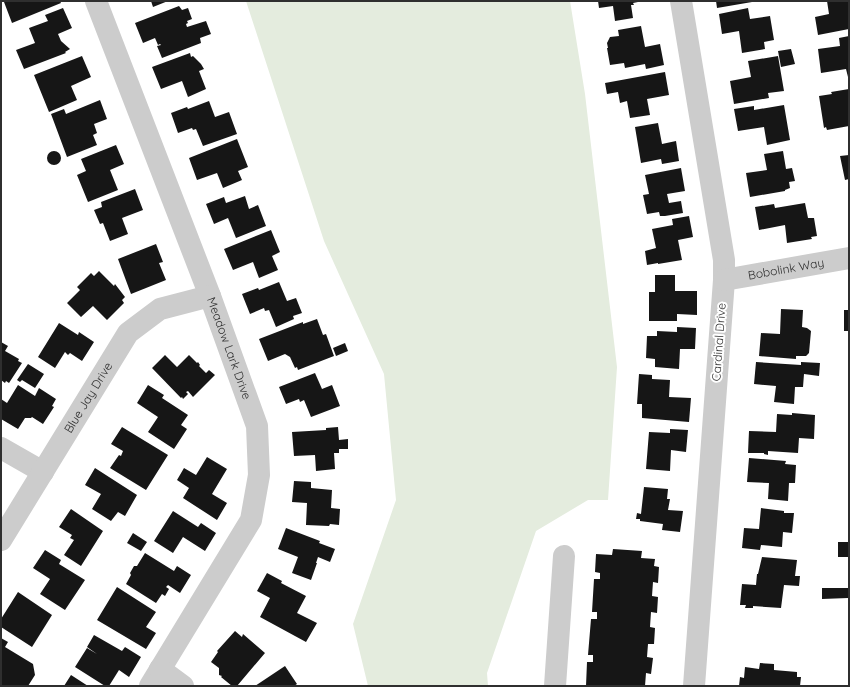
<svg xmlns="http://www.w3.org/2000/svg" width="850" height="687" font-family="Quicksand,sans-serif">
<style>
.green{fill:#e4ecde}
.building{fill:#161616}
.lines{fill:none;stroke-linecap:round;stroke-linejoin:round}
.minor{stroke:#ccc;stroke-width:22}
.labels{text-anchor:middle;stroke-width:4;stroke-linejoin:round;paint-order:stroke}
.street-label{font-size:12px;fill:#2f2f2f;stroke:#fff}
</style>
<rect width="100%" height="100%" fill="#fff"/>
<!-- green -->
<path class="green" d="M246,1H570L585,94L617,367L608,500H588L536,531L487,673L488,686H368L353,624L396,500L384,374L324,241Z"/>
<!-- building -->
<path class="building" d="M5,1H60L61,3L12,23L4,2Z
M151,1H168L153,7Z
M598,1H638V2L633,3L634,5H631L633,18L615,21L613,6L599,8Z
M716,1H752V2L717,8Z
M827,1H849V29L818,35L815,17L829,14Z
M179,6L182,10L188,8L192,19L187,21L188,23L186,24L187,27L206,21L211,34L200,38L201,43L162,58L157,46L161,45L160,44L158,45L155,38L143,43L135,23Z
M63,8L72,28L58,34L61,41L70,49L65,52L66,53L24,69L16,50L35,43L29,28L48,21L45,15Z
M748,8L750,19L770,16L774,40L764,42L765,49L742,53L739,31L722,34L719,14Z
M641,26L645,47L660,44L664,65L646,69L645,64L625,68L624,63L610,65L607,48H608L607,43L610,37L619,36L618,30Z
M849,36V81L846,69L821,73L818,49L840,46L839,38Z
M791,49L795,64L781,67L778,51Z
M190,53L191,57L193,56L201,64L204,69L199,71L206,89L188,97L182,81L161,89L152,67Z
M82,56L91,77L71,86L77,100L49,112L34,75Z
M778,56L784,91L768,93L769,98L734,104L730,81L751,77L748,61Z
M665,72L669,95L647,99L650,115L630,118L627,101L620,103L618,92L607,94L605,83Z
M849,89V126L827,130L826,127L824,128L819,96L832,94L831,92Z
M100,100L107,119L94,124L97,133L93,135L97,145L67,157L51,114L64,109L66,114Z
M209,101L215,117L229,112L237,134L203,146L196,129L193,130L192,128L178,133L171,113L187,107L188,109Z
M784,105L790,140L767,145L764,127L738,131L734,109L754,106V110Z
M658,123L662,144L676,141L679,161L662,164L661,159L641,163L635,127Z
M237,139L248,167L238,171L242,180L223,188L217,173L197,180L189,158Z
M116,145L124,164L110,170L118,190L88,202L77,175L86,171L81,159Z
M783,151L786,169L792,168L795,181L789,182L790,188L785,190V191L750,197L746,173L767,170L764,154Z
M47 158a7 7 0 1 1 14 0a7 7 0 1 1-14 0Z
M849,155V179L845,180L840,156Z
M681,168L685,191L667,194L669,203L681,201L683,213L665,216H660L659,212L647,214L643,195L649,194L645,175Z
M135,189L143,210L122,218L128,234L110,241L103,223L100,224L94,210L102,207L101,202Z
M245,196L249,209L258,205L266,226L236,238L228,218L214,224L206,204L224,197L226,203Z
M805,203L808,218H814L817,236L811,237L812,239L787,243L785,225L759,230L755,207L774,204L775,208Z
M689,216L693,237L678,240L682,260L658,264V263L647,265L645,251L656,248L652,229L673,225L672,219Z
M271,230L280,252L272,256L278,270L259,278L253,262L233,270L224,249Z
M156,244L163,262L159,263L166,280L131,294L118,259Z
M99,271L114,286L115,284L125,297L122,300L124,303L107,320L93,306L81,317L67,303L80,290L77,287L91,273L94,276Z
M655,275H675V291H697V315L677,314V321H649V292H655Z
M279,282L287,301L296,298L302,313L293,316L294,319L276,327L269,310L265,311L264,308L250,314L242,294L258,288L259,290Z
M781,309L803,310L802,327L807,328L811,331L809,353L806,356H796V359L759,356L761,333L780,334Z
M844,310H849V331H844Z
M317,319L323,335L326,334L334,356L298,370L297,367L295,368L290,357L285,354L268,361L259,339L303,322V324Z
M59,323L78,335L79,332L94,342L82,361L70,353L68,355L65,352L55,368L38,357Z
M677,327L696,328L695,349H680L679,369L655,367V359L646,358L647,336H657V331L677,332Z
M1,342L8,346L5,351L19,359L18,361L22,363L9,383L6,381L5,383L1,380Z
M345,343L348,351L336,356L333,348Z
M165,355L177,367L189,355L197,363L198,362L200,365L199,366L206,373L209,370L215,375L193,397L188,391L186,392L188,394L183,399L182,397L181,398L152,368Z
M756,362L801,365V362L820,363L819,376L804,374L803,387H795L794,404L774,402L776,386L754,384Z
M28,364L44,374L35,388L22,380L20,382L17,380Z
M315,373L322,389L332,385L340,406L311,417L304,400L300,402L299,399L286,404L279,387Z
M639,374L652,375V379L670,380L669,397L691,398L689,422L642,418V404H637Z
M18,385L35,396L39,388L56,399L52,406L54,407L43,424L32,417L31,418H25L18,429L1,419V399L7,403Z
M148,385L164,395L162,398L188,415L181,425L187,429L174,449L148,432L158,417L137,403Z
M792,413L815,415L814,439L799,438L798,453L768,451V455L764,454V453H748L749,431L776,432L777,414L792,415Z
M122,427L168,455L146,490L110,468L119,455L121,456L123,451L111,444Z
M338,427L339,440L348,439V449H339V453H334L335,469L316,471L315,455L294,456L292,432L326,430V428Z
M670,429L688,430L686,452L671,450L670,471L646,469L649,432L670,433Z
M207,457L227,469L212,494L227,503L217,520L183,498L189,488L177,480L184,468L196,475Z
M749,458L786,461L785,464L796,465L795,483H789L788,501L768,499L769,483L747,482Z
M95,468L137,495L125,516L118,512L111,521L92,509L101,494L85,485Z
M294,481L311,482V488L332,490L331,508L340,509L339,525L330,524L329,526L306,525L307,503L292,502Z
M644,487L668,489L667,499H670L668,510L683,511L680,532L662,530L663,524L640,521V519H636L637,513L641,514Z
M761,508L784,511V513H794L792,533L783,532L782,547L761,545L760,550L742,548L744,528L759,529Z
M71,509L103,531L81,566L64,555L74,540L70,538L72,535L59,527Z
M173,511L198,527L201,523L216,533L205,551L183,537L173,553L154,541Z
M286,528L320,541L319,543L335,549L330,562L318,557L316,563H317L311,580L292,573L298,557L278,549Z
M133,533L147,542L141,551L127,543Z
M838,542H849V557H838Z
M613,549L642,551L641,558L655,559L654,566L659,567L658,583L653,582L652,596L658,597L657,613L651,612L650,627L655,628L654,644H648L647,657L653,658L651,674L646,673L645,686H586L587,662H593V655H588L591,619H597V612H592L594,579H600V573L595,572L596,554L612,555Z
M45,550L61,560L59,564L85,580L65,610L40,594L50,579L33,568Z
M145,553L174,571L177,566L191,575L180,593L168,585L166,587L169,589L165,596L162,594L156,603L126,584L131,575L130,573L134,566H137Z
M762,557L797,560L795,576H800L799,586L784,585L781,608L753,606V608H745L746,605H740L742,584L756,585L757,574H758Z
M267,573L282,581L281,583L306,596L297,613L317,623L306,642L260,617L270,598L257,591Z
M117,587L156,612L146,627L156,633L146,649L97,620Z
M822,588H848V598L822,599Z
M18,592L52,615L32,647L1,627V619Z
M235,631L242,637L243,634L265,653L237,686H232L221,677L222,676L219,675V668L211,662L218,652L217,651Z
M94,635L122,651L125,647L141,657L129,677L119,670L109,686H105L75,667L87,648L97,654L87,647Z
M1,638L8,642L5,647L33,664L35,675L28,686H1Z
M760,663L774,664V670L797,672V677H801L800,686H739L740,677L744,678L745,667L759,669Z
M285,666L297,684L294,686H255Z
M71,675L88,686H64Z"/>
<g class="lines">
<!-- minor -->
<g class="minor">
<path id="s1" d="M96,1L210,296L257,426L259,475L251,520L150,686"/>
<path d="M681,1L724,260V280L694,686"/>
<path id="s2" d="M724,280L849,258"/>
<path d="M1,448L43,472"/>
<path id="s3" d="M1,540L128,333L160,309L210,296"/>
<path d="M160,669L183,686"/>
<path d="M555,686L564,556"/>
</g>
</g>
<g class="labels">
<!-- street labels -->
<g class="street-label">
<text dy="4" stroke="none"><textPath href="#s2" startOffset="63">Bobolink Way</textPath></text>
<text transform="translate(719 342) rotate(-86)" y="4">Cardinal Drive</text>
<text dy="4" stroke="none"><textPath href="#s1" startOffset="372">Meadow Lark Drive</textPath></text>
<text dy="4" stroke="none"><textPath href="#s3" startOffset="167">Blue Jay Drive</textPath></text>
</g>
</g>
<!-- border -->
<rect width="850" height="687" fill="none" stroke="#2f2f2f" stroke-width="4"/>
</svg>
